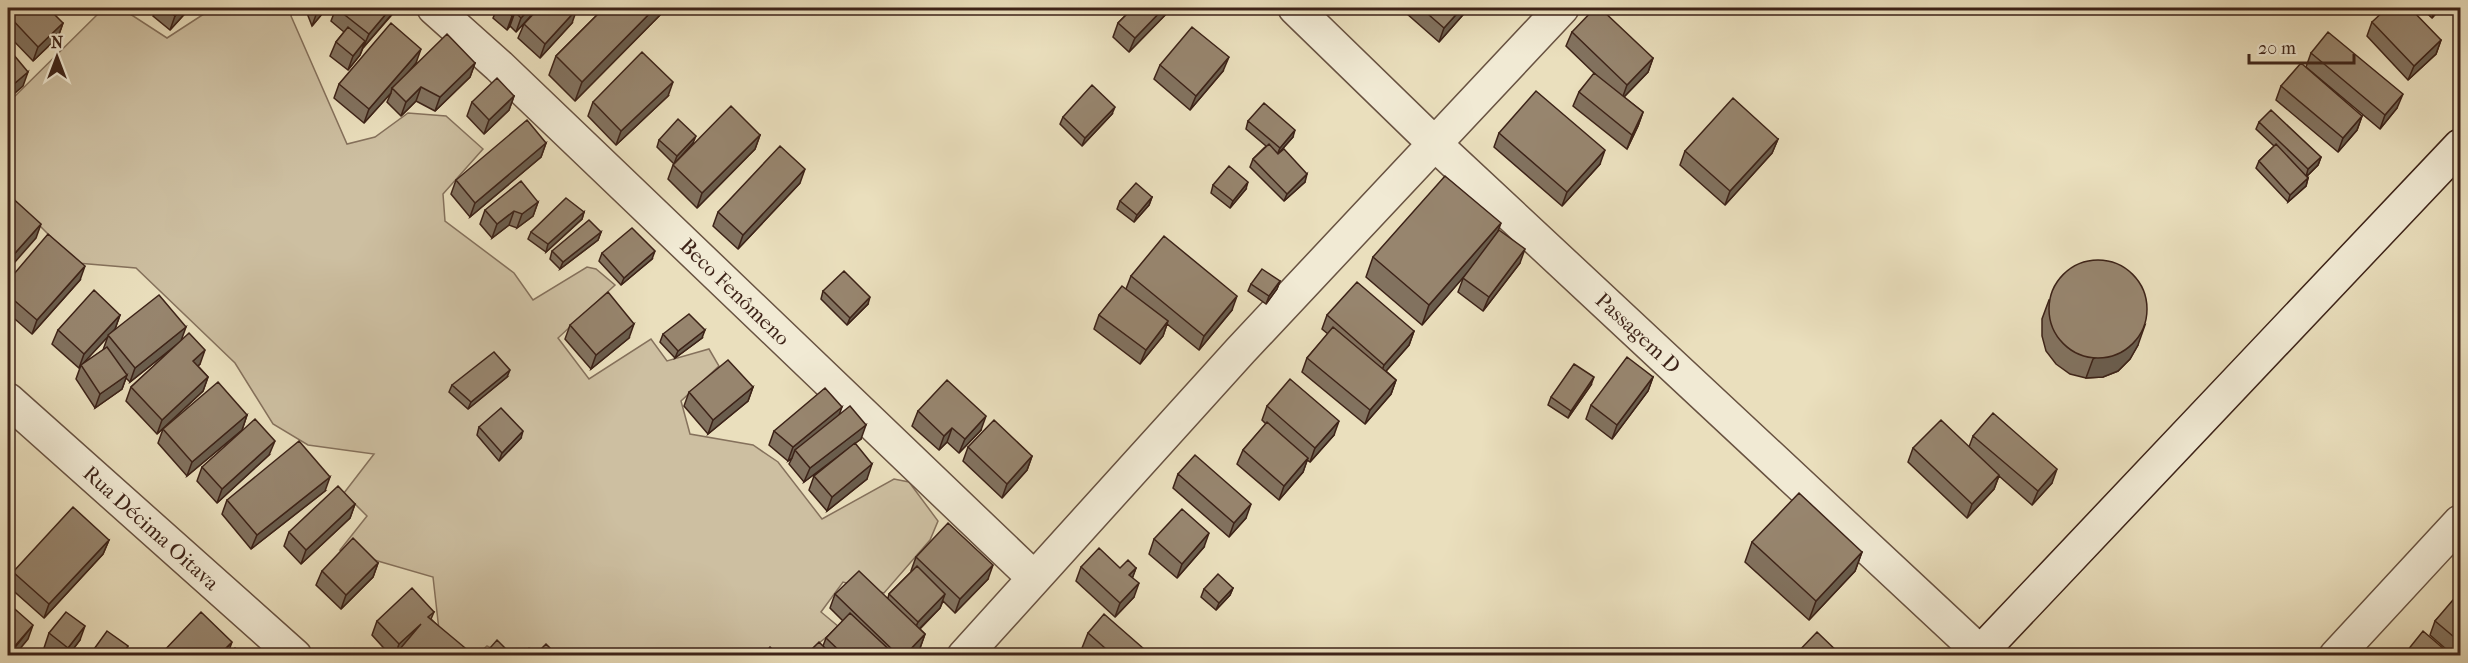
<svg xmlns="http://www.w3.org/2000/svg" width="2468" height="663" font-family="'IM FELL French Canon',serif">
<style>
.green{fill:#cdbfa1;stroke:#85715c;stroke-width:1.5}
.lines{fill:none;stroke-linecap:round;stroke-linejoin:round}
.minor-casing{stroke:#685241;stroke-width:36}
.secondary-casing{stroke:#3d2318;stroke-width:36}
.minor{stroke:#f1ead4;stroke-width:33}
.secondary{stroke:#f1ead4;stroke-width:33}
.wall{fill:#82725f;stroke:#3d2318;stroke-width:1.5;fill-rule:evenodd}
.shaded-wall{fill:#6a5d4d;stroke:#3d2318;stroke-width:1.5}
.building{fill:#97856e;stroke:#3d2318;stroke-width:1.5}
.labels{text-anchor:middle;stroke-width:4.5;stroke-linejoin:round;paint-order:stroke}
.street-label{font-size:21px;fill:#3d2318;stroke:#f1ead4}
</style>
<rect width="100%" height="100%" fill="#eadfbd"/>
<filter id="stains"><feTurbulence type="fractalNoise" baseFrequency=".00333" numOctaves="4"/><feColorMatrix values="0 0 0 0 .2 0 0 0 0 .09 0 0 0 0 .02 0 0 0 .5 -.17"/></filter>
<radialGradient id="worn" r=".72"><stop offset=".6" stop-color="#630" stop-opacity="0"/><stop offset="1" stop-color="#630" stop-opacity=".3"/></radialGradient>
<!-- green -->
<path class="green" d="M104,8H121L167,38L213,8H294L291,16L347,144L375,137L408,113L446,116L483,149L443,194L445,221L514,273L533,300L587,267L596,269L615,285L558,338L589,379L651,339L667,361L709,349L719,366L681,401L690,434L753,445L778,462L822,519L894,479L909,482L938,521L930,540L884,593L843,582L821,612L839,627L804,655H772L764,649L758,656H543L529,648L524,655L506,656L487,646L477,655H457L439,630L433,577L340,550L367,516L344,493L374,454L308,445L273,424L235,363L136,268L77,263L8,194V103Z"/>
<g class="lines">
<!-- minor casing -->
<g class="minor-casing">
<path id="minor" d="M434,8L499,66L1034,578
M1295,8L1436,145L1984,656
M8,400L295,656
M964,656L1241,350L1562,8
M2336,656L2460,522"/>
</g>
<!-- secondary casing -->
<g class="secondary-casing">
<path id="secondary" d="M1977,656L2460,146"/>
</g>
<!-- minor -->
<use href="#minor" class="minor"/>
<!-- secondary -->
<use href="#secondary" class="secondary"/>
</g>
<!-- wall -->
<path class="wall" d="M8,8L63,23L58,37L33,61L8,35Z
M157,8H190L170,30L153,16Z
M305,8H327L312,26Z
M336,8L397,9L363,48L360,55L348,70L330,56L336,42L344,32L331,21Z
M492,8H538L516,32L510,26L507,30L493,18L496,11Z
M604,8H667L575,101L549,75L556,56Z
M1133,8H1172L1129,52L1113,37L1118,23Z
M1408,8H1469L1439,42L1406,13Z
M2421,8H2441L2432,18Z
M2372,22L2441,40L2436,54L2408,80L2367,36Z
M572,23L540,58L518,38L524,24Z
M1572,32L1653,58L1648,72L1624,97L1643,112L1638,126L1627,149L1573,106L1579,92L1595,74L1566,46Z
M2311,53L2397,108L2380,129L2306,67Z
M416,63L409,72L475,63L470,77L435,111L416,101L401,116L387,102L391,93L364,123L334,98L339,84Z
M1160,65L1223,71L1190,110L1154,79Z
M2281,86L2362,116L2357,130L2338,152L2276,100Z
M514,96L509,110L484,134L467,116L472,102Z
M668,96L616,145L588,116L593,102Z
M1112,114L1082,146L1060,124L1063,117Z
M1248,121L1293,137L1278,154L1305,182L1284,201L1250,167L1253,159L1266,146L1246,129Z
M2259,122L2321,157L2318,165L2307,176L2308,178L2306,186L2288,202L2256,168L2259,161L2274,146L2256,129Z
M1499,133L1600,164L1562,206L1494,147Z
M760,135L755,149L697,208L668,179L673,165Z
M1778,139L1772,153L1725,205L1680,165L1685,151Z
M659,140L693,143L674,164L657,147Z
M546,143L541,157L470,217L451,194L456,180Z
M800,183L738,249L713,226L718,212Z
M1213,185L1246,189L1230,208L1211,193Z
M1152,197L1149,205L1134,222L1117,209L1120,201Z
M538,202L533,216L517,228L509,225L492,238L480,224L485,210Z
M584,212L582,219L546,252L528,239L531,232Z
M601,232L598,240L560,269L550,259L552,251Z
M1497,232L1520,263L1483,311L1458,292L1464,276L1422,325L1366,277L1373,257Z
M602,253L652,259L621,285L599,261Z
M1131,276L1232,310L1199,350L1167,324L1163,336L1140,364L1094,329L1099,315L1126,289Z
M80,280L32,334L8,313V281Z
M1280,281L1277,289L1266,304L1248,291L1251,284Z
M823,291L868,304L847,325L821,299Z
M2049,300L2138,345L2130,359L2118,371L2103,377L2086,378L2070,374L2056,364L2046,351L2042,336V319Z
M120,315L115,329L109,334L181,341L200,364L198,366L208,377L203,391L157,434L126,401L131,387L179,343L130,382L126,378L122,389L95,408L76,379L81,365L79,368L52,344L58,330ZM108,336L103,350L81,365Z
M1327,315L1414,331L1409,345L1386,371L1396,380L1391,394L1365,424L1302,372L1307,358L1328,334L1322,329Z
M570,325L629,338L591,369L565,339Z
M663,334L702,338L675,358L660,342Z
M507,377L468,409L449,392L452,385Z
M1653,377L1648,391L1612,439L1586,419L1591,405Z
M1591,385L1568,418L1548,405L1551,397Z
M753,387L748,401L708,434L684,406L689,392Z
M1267,406L1334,435L1310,462L1307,460L1303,472L1279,500L1237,464L1243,450L1266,424L1262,420Z
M918,411L981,430L959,453L947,442L939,450L912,426Z
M247,415L242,430L187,476L158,443L163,429Z
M839,415L861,439L855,443L867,479L827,511L809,490L814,476L843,452L804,482L789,464L792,458L788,461L769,445L774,431Z
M479,427L521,438L499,461L477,435Z
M1973,436L2052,483L2032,505L1999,476L1994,489L1967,518L1908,462L1913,448L1969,447Z
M968,447L1032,456L1027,470L1002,498L963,461Z
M269,455L217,503L197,481L202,467Z
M1178,474L1246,518L1229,537L1173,488Z
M325,491L251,549L222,514L227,500Z
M355,504L350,518L301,564L284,546L289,532Z
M1154,539L1204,547L1177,578L1149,554Z
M109,540L103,554L44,618L8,586L13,572Z
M1752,542L1862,552L1855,571L1809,620L1745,562Z
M916,557L988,579L955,613L943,601L940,608L920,629L925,634L920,648L913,656H805L823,646L826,638L843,621L830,608L835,594L888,598L889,594L911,572V571Z
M378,563L373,577L341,609L316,585L322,571Z
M1081,567L1136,568L1132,578L1134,597L1115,617L1076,581Z
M1233,588L1230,595L1216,610L1201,597L1204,589Z
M2460,596V656H2454L2430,635L2435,621Z
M434,612L431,619L468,656H391L372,635L377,621Z
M49,633L80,640L68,656H55L44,648Z
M1088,633L1152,656H1092L1082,648Z"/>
<!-- shaded-wall -->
<path class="shaded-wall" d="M182,8H190L170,30L175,16Z
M320,8H327L312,26L317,12Z
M391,8H397L363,48L369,34Z
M530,8H538L516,32L521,18Z
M655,8H667L575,101L582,82Z
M1164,8H1172L1129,52L1135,38Z
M1462,8H1469L1439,42L1444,28Z
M2435,8H2441L2432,18Z
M577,9L572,23L540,58L545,44Z
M515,12L510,26L507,30L512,16Z
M63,23L58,37L33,61L38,47Z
M2441,40L2436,54L2408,80L2414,66Z
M365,41L360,55L348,70L353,56Z
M421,49L416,63L394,89L392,88L391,93L364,123L369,109Z
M1229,57L1223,71L1190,110L1196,96Z
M1653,58L1648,72L1622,99L1627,85Z
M475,63L470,77L435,111L440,97Z
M28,72L23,86L8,99V89Z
M673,82L668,96L616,145L621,131Z
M421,87L416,101L401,116L406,102Z
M2403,94L2397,108L2380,129L2385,115Z
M514,96L509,110L484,134L489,120Z
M1115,107L1112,114L1082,146L1085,138Z
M1643,112L1638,126L1627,149L1632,135Z
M2362,116L2357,130L2338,152L2343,138Z
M1295,130L1293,137L1277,155L1280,148Z
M760,135L755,149L697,208L702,193Z
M696,136L693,143L674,164L677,156Z
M1778,139L1772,153L1725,205L1730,191Z
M546,143L541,157L470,217L475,203Z
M1605,150L1600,164L1562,206L1567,192Z
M2321,157L2318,165L2306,177L2308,169Z
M805,169L800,183L738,249L743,235Z
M1307,174L1305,182L1284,201L1287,194Z
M2308,178L2306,186L2288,202L2290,195Z
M1248,182L1246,189L1230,208L1233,201Z
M1152,197L1149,205L1134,222L1137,215Z
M538,202L533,216L517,228L522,214Z
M514,211L509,225L492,238L497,224Z
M584,212L582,219L546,252L548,244Z
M1501,223L1494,242L1422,325L1429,305Z
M41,224L36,238L8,270V261Z
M601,232L598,240L560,269L563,262Z
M1525,249L1520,263L1483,311L1489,297Z
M655,251L652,259L621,285L624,278Z
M85,266L80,280L32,334L37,320Z
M1280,281L1277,289L1266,304L1269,296Z
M1237,296L1232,310L1199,350L1204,336Z
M870,297L868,304L847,325L850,318Z
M120,315L115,329L79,368L84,354Z
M1168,321L1163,336L1140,364L1146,350Z
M634,324L629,338L591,369L596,355Z
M2145,325L2138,345L2130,359L2118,371L2103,377L2086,378L2093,359Z
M186,327L181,341L130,382L135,368Z
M705,330L702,338L675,358L678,351Z
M1414,331L1409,345L1379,379L1384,365Z
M205,350L200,364L188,375L193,361Z
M510,370L507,377L468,409L471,402Z
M127,375L122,389L95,408L100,394Z
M208,377L203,391L157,434L162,420Z
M1594,377L1591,385L1568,418L1571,411Z
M1653,377L1648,391L1612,439L1617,425Z
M1396,380L1391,394L1365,424L1370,410Z
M753,387L748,401L708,434L713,420Z
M842,407L837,421L795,450L792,458L788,461L793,447Z
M247,415L242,430L187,476L192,462Z
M986,416L981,430L959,453L965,439Z
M1339,421L1334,435L1310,462L1315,448Z
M866,425L861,439L804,482L810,468Z
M952,428L947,442L939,450L944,436Z
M523,431L521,438L499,461L502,453Z
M275,441L269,455L217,503L222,489Z
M1032,456L1027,470L1002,498L1007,484Z
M1308,458L1303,472L1279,500L1284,486Z
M872,464L867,479L827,511L832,497Z
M2057,469L2052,483L2032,505L2038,491Z
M1999,475L1994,489L1967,518L1972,504Z
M330,477L325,491L251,549L257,535Z
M355,504L350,518L301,564L306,550Z
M1251,504L1246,518L1229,537L1234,523Z
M1209,533L1204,547L1177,578L1182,564Z
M109,540L103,554L44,618L49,604Z
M1862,552L1855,571L1809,620L1816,601Z
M378,563L373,577L341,609L346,595Z
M993,565L988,579L955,613L960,599Z
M1136,568L1131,582L1129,575Z
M1139,583L1134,597L1115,617L1120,603Z
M1233,588L1230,595L1216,610L1219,603Z
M945,594L940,608L912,636L918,622Z
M421,624L395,656L399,644Z
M33,625L28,639L14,656H8Z
M85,626L80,640L68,656H65L68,648Z
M925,634L920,648L913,656H904Z
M232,642L227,656H218Z
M128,646L125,656H121Z"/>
<!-- building -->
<path class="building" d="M8,8H48L63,23L38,47L8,15Z
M165,8H182L175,16Z
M336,8H391L369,34Z
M503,8H530L521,18L515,12L512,16Z
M539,8H576L577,9L545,44L524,24Z
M604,8H655L582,82L556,56Z
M1133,8H1164L1135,38L1118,23Z
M1421,8H1462L1444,28Z
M1595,8H1600L1653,58L1627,85L1572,32Z
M2387,8H2410L2441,40L2414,66L2372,22Z
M391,23L421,49L369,109L339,84Z
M348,27L365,41L353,56L336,42Z
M1192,27L1229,57L1196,96L1160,65Z
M2328,32L2403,94L2385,115L2311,53Z
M447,34L475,63L440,97L421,87L406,102L392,88Z
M8,48L28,72L8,89Z
M642,52L673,82L621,131L593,102Z
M2301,63L2362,116L2343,138L2281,86Z
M1594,73L1643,112L1632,135L1579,92Z
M497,78L514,96L489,120L472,102Z
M1092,85L1115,107L1085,138L1063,117Z
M1536,91L1605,150L1567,192L1499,133Z
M1733,98L1778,139L1730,191L1685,151Z
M1264,103L1295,130L1280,148L1248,121Z
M731,106L760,135L702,193L673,165Z
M2271,110L2321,157L2308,169L2259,122Z
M678,119L696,136L677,156L659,140Z
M527,120L546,143L475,203L456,180Z
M1269,144L1278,154L1284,149L1307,174L1287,194L1253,159Z
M2276,144L2308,178L2290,195L2259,161Z
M780,146L805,169L743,235L718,212Z
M1229,166L1248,182L1233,201L1213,185Z
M1445,176L1501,223L1429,305L1373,257Z
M521,181L538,202L522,214L514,211L497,224L485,210Z
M1136,183L1152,197L1137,215L1120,201Z
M8,194L41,224L8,261Z
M566,198L584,212L548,244L531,232Z
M589,220L601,232L563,262L552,251Z
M632,228L655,251L624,278L602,253Z
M1499,230L1525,249L1489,297L1463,278Z
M48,234L85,266L37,320L8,295V281Z
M1164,236L1237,296L1204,336L1131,276Z
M2049 309a49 49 0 1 1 98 0a49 49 0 1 1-98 0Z
M1262,269L1280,281L1269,296L1251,284Z
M844,271L870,297L850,318L823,291Z
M1357,282L1414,331L1384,365L1327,315Z
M1122,286L1168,321L1146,350L1099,315Z
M94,290L120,315L84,354L58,330Z
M608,292L634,324L596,355L570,325Z
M159,295L186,327L135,368L108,335Z
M689,314L705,330L678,351L663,334Z
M1333,327L1396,380L1370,410L1307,358Z
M189,333L205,350L193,361L208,377L162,420L131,387Z
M107,347L127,375L100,394L81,365Z
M494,352L510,370L471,402L452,385Z
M1627,357L1653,377L1617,425L1591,405Z
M728,360L753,387L713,420L689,392Z
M1574,364L1594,377L1571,411L1551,397Z
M1290,379L1339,421L1315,448L1267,406Z
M947,380L986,416L965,439L952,428L944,436L918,411Z
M218,382L247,415L192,462L163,429Z
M825,388L842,407L793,447L774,431Z
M850,406L866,425L810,468L795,450Z
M501,408L523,431L502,453L479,427Z
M1993,413L2057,469L2038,491L1973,436Z
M255,419L275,441L222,489L202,467Z
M994,420L1032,456L1007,484L968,447Z
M1941,420L1999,475L1972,504L1913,448Z
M1267,422L1308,458L1284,486L1243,450Z
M299,441L330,477L257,535L227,500Z
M855,443L872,464L832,497L814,476Z
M1195,455L1251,504L1234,523L1178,474Z
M338,486L355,504L306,550L289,532Z
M1799,493L1862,552L1816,601L1752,542Z
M73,507L109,540L49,604L13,572Z
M1182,509L1209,533L1182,564L1154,539Z
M948,523L993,565L960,599L916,557Z
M353,538L378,563L346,595L322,571Z
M1099,548L1120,568L1128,560L1136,568L1129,575L1139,583L1120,603L1081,567Z
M917,566L945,594L918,622L889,594Z
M859,571L925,634L904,656H899L835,594Z
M1218,574L1233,588L1219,603L1204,589Z
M412,588L434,612L428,617L470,652L467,656H394L421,624L399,644L377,621Z
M2458,594L2460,596V642L2435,621Z
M8,603L33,625L8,654Z
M66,612L85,626L68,648L49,633Z
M201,612L232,642L218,656H159Z
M850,613L896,656H845L826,638Z
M1104,614L1152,656H1114L1088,633Z
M107,631L128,646L121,656H89Z
M2423,631L2452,656H2403Z
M1817,632L1842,656H1794Z
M497,640L513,656H483Z
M819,642L833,656H805Z
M546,644L558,656H534Z
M770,647L779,656H762Z
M235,648L243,656H228Z
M1035,651L1040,656H1031Z"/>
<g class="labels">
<!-- street labels -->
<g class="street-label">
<text transform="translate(735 292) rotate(44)" y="7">Beco Fenômeno</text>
<text transform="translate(1638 333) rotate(43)" y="7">Passagem D</text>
<text transform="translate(151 528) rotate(42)" y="7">Rua Décima Oitava</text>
</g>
</g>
<!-- margin -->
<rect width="2468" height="663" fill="none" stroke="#eadfbd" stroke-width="30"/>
<rect x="9" y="9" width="2450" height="645" fill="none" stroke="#3d2318" stroke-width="3"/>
<rect x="15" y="15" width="2438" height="633" fill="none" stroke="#3d2318" stroke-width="1.5"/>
<!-- north arrow -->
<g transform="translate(57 57)" stroke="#f1ead4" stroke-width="4.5" paint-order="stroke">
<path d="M0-4.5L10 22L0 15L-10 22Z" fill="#3d2318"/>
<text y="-9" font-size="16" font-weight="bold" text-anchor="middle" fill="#3d2318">N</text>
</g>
<!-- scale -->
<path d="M2249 54v9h105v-9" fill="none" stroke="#3d2318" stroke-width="3"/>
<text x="2258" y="54" font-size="18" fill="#3d2318" stroke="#f1ead4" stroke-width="4.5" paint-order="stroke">20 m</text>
<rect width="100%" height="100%" filter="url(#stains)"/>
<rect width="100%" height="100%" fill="url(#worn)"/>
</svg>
